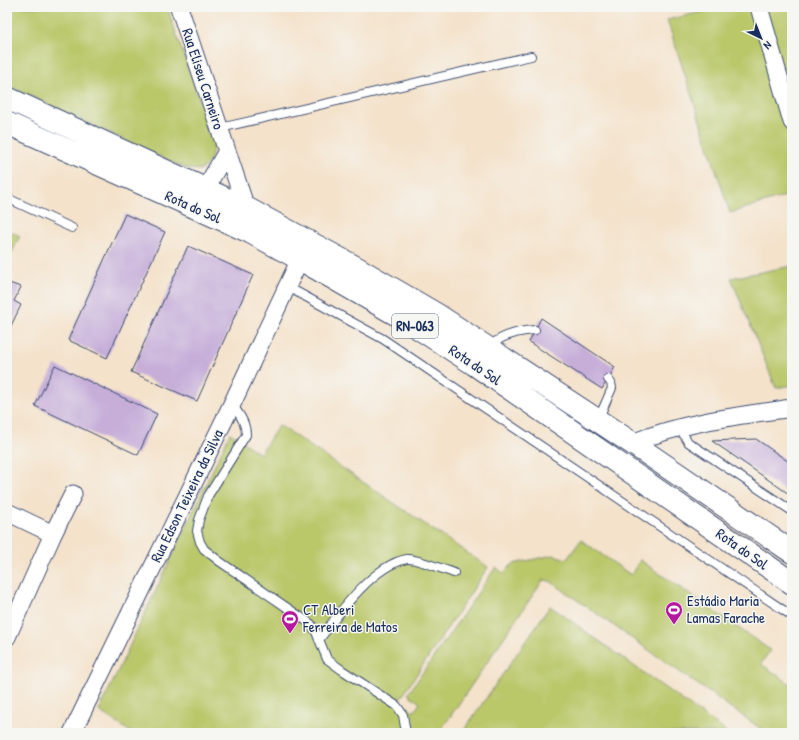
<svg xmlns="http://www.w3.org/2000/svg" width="799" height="740" font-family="'Patrick Hand',sans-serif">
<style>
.green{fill:#bac86a;stroke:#6a7c64}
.building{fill:#c6aed9}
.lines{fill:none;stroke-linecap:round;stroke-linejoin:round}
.service-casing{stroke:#3c4a6e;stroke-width:10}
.minor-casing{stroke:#3c4a6e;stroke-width:19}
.primary-casing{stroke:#3c4a6e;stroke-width:24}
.service{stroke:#fff;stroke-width:8}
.minor{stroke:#fff;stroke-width:17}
.primary{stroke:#fff;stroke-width:22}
.labels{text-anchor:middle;stroke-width:3;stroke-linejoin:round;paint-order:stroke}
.shield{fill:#f6f6f2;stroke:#5d6b8a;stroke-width:1}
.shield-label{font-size:14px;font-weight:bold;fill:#1b2f5e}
.street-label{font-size:15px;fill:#1b2f5e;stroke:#f6f6f2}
.poi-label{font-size:15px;fill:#1b2f5e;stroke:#f6f6f2;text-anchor:start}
</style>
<rect width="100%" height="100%" fill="#f6f6f2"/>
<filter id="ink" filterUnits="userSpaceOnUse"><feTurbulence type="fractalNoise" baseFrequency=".025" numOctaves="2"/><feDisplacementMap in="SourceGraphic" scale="8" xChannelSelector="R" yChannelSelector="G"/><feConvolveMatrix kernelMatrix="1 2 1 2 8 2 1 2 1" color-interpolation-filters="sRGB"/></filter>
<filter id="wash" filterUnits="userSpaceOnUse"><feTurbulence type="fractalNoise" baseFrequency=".012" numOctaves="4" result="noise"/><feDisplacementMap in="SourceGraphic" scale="16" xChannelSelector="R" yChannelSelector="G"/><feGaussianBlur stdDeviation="0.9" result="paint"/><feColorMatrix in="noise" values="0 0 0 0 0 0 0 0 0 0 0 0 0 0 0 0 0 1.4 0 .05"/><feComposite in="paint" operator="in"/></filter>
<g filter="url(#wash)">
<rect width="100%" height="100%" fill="#f4e2ca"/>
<!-- green -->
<path class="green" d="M7,7H167L214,143L211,159L202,170L187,169L7,85Z
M723,7H792V194L730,213L667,20Z
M7,230L20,236L7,262Z
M792,266V385L776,388L731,278Z
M279,425L488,567L399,701L414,712L420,703L408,694L496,567L503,573L513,564L553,555L567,559L581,540L631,575L640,560L770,650L761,664L792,685V733H767L550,581L543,580L439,733H132L99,711L230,433L260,454Z
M550,606L728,733H462Z"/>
<g id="blocks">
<!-- building -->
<path class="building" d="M125,214L165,232L107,358L68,340Z
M188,246L253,275L197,401L131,372Z
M9,283L21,287L14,301L21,305L7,334V288Z
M541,318L615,367L602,389L529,342Z
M55,365L157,414L138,455L35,406Z
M756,439L792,464V496L712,441Z"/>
</g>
</g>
<g filter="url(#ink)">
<use href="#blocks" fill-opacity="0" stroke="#3c4a6e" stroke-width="1"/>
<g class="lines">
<!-- service casing -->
<g class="service-casing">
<path id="service" d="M220,128L531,56
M7,198L72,228
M288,287L383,339L792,616
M488,347C501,336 518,331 535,330
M232,404C239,414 246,422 246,435L208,496L199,520L197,531L200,542L204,549L219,561L311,624L316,632L327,659L342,670L397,706L403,715L406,733
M598,420L612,388L611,383L608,379
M679,427L688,442L792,511
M319,640C339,613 373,565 407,559C414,558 446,570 454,573"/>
</g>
<!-- minor casing -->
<g class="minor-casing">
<path id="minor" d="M179,7L246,208
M759,7L792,122
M205,189L227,151
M632,443C684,422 736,416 792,408
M7,512L53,534
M7,637L53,534L73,494
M72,733L232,404L300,259"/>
</g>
<!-- primary casing -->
<g class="primary-casing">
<path id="primary" d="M7,98L246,208L357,268L436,314L632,443L792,552
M7,123L250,232L300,259L406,320L474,364L792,583"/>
</g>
<!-- service -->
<use href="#service" class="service"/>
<!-- minor -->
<use href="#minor" class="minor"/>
<!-- primary -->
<use href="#primary" class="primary"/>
</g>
</g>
<!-- icons -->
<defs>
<g id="stadium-pin" transform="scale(0.9)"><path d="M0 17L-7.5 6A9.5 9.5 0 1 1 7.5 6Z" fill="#b5179e" stroke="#f6f6f2"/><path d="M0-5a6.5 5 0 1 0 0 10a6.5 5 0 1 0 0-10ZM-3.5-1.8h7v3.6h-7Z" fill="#fff"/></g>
</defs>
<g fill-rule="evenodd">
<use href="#stadium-pin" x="674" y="610"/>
<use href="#stadium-pin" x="290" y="619"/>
</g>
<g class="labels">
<!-- shield labels -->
<rect class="shield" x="392" y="314" width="46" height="24" rx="3"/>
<g class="shield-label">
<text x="415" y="331">RN-063</text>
</g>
<!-- street labels -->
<g class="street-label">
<text transform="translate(203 79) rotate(72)" y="5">Rua Eliseu Carneiro</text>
<text transform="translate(193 207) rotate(24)" y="5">Rota do Sol</text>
<text transform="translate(475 365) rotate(34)" y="5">Rota do Sol</text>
<text transform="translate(187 496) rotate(-64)" y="5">Rua Edson Teixeira da Silva</text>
<text transform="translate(742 549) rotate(35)" y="5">Rota do Sol</text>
</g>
<!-- poi labels -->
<g class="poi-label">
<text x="687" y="606">Estádio Maria<tspan x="687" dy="17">Lamas Farache</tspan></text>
<text x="303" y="615">CT Alberi<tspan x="303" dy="17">Ferreira de Matos</tspan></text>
</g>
</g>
<!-- margin -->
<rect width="799" height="740" fill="none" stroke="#f6f6f2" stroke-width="24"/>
<!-- north arrow -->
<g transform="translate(761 38) rotate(137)" stroke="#f6f6f2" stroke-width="3" paint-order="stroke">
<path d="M0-3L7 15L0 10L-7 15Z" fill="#1b2f5e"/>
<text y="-6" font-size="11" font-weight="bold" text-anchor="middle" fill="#1b2f5e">N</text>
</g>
</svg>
